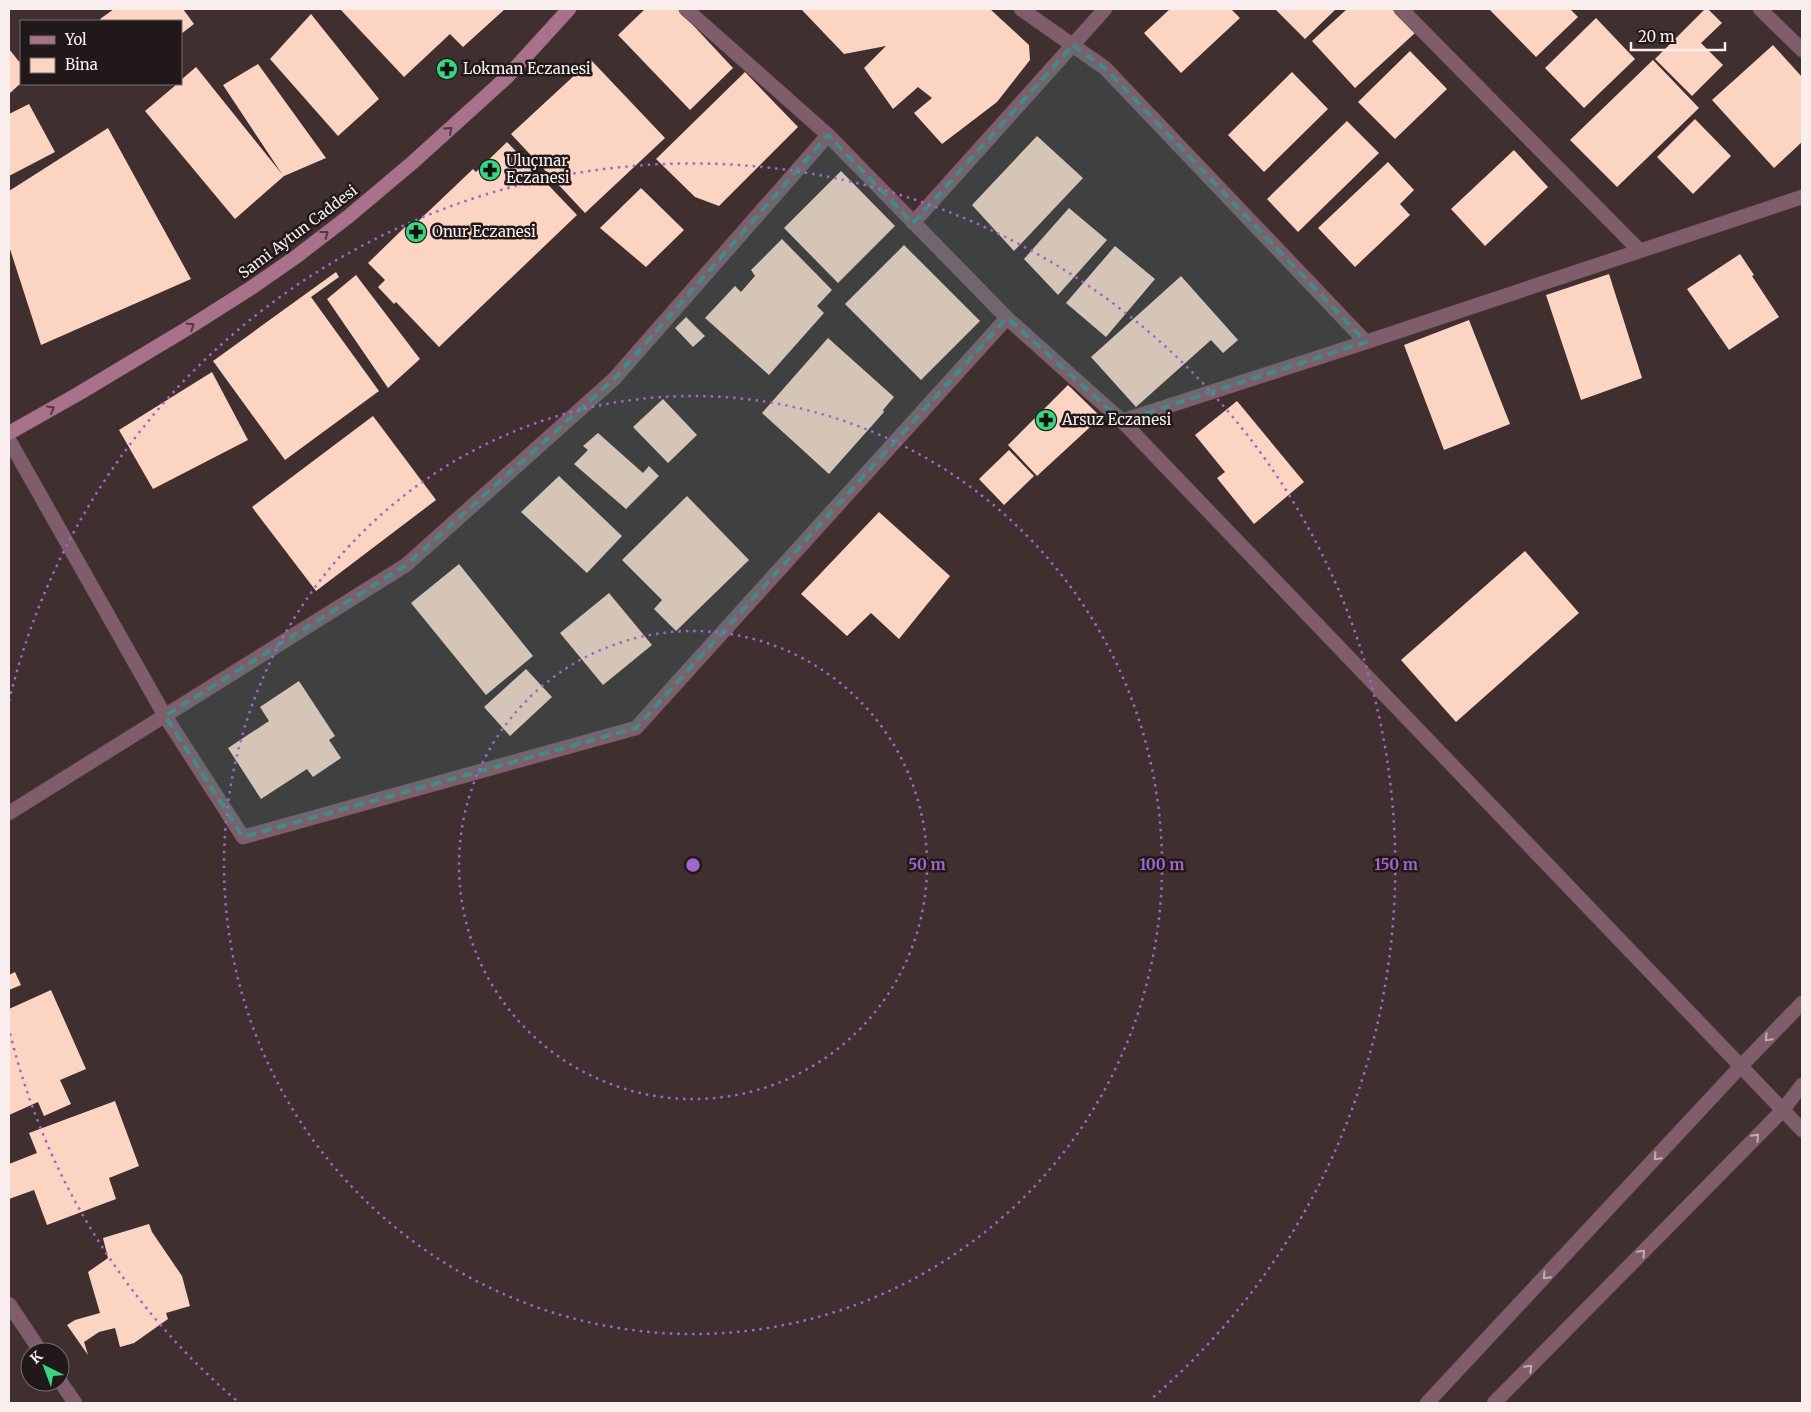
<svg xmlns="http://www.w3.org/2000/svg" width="1811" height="1412" font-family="Merriweather,serif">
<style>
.building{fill:#fcd4c2}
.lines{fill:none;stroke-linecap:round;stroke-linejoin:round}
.minor-casing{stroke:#5d4e4e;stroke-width:15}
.tertiary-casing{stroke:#5d4e4e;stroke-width:15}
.secondary-casing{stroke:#5d4e4e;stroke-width:15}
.minor{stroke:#7f5d6b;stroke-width:14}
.tertiary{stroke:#7f5d6b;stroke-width:14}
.secondary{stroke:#a9728a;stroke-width:14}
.oneway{stroke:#513841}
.oneway2{stroke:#c2adb3}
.marked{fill:#3e8e88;fill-opacity:0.2;stroke:#3e8e88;stroke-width:4;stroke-dasharray:10 6;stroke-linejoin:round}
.ring{fill:none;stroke:#a066cd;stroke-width:2.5;stroke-dasharray:2.5 5}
.labels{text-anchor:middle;stroke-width:5;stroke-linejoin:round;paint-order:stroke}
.poi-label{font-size:15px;fill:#f8eeee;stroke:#211919;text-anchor:start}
.street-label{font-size:15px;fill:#f8eeee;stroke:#211919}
.centre{fill:#a066cd;stroke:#211919;stroke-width:2.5}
.ring-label{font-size:15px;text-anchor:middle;font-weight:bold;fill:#a066cd;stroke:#211919;stroke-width:5;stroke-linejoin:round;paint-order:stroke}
</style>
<rect width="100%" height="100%" fill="#3f2f2f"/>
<!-- building -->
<path class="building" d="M114,9H183L194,24L181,34V21H102L100,19Z
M340,9H505L463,47L450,34L404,77Z
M645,9H678L733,68L690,110L618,35Z
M801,9H990L1029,45L1030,60L997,102L942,144L914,113L932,98L918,87L893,109L864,68L886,46L844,54Z
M1170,9H1231L1240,18L1181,73L1144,33Z
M1275,9H1336L1305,39Z
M1347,9H1392L1415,33L1355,88L1312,41Z
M1489,9H1570L1578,17L1536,57Z
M1705,9H1708L1722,23L1701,43L1723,65L1692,96L1655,59Z
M311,14L379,99L338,136L270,59Z
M1596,18L1635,59L1584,108L1545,68Z
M1773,45L1802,77V142L1774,168L1712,100Z
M9,49L21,64V83L9,94Z
M1410,51L1447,89L1395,139L1358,102Z
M591,60L665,138L585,213L511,134Z
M1653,60L1699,108L1617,187L1570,140Z
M258,64L326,158L284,176L235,219L145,111L177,84H181V80L196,67L282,174L223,85Z
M745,72L798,127L719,206L695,197L656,159Z
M1292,72L1328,109L1264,172L1228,135Z
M29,104L55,152L9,176V114Z
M1695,119L1731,156L1693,194L1657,157Z
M1347,121L1379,153L1298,232L1267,199Z
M108,128L191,279L41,345L9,246V191Z
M1037,136L1083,178L1014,251L972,205Z
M507,142L577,215L439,347L396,302L394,304L378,287L385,280L368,263L405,227L409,230L473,169L476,172Z
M1514,150L1548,187L1485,246L1451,209Z
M1388,162L1414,190L1400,204L1410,215L1355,267L1318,228Z
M841,171L895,226L838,283L784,228Z
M641,188L684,230L646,267L600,228Z
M1069,208L1107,240L1058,295L1024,259Z
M782,239L832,290L817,306L824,313L769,375L705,318L735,286L741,292L755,276L751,270Z
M904,245L980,321L921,380L845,304Z
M1115,246L1155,279L1106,337L1066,303Z
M1740,254L1754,275L1752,276L1779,317L1729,350L1687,289Z
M336,272L339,277L311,297L379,391L285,460L213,361Z
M1609,274L1642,378L1581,400L1546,295Z
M356,275L420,359L388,388L327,299Z
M1181,276L1238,340L1223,353L1211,340L1136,407L1091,357Z
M686,317L705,336L693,347L675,328Z
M1469,320L1510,424L1444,450L1404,345Z
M828,338L894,397L883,410L884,412L829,474L762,413Z
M212,372L248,440L153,489L119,430Z
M1068,385L1101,417L1037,476L1008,445Z
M663,399L697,435L668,463L633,427Z
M1237,401L1304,482L1254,524L1217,478L1225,472L1195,435Z
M373,416L436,500L316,591L252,507Z
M598,433L643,473L649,466L659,476L626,509L574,464L588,450L583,446Z
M1009,450L1034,476L1004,505L979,479Z
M559,476L622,536L587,573L521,512Z
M687,496L749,560L676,631L654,609L662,600L622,560Z
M879,512L950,576L899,639L871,613L847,636L801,594Z
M1525,551L1579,613L1456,722L1401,660Z
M459,564L533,656L486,695L411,603Z
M609,593L652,645L603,685L560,633Z
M526,669L552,697L510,736L484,707Z
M299,681L335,736L329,740L341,758L313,777L307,769L261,799L228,748L269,721L260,707Z
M15,972L21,985L9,990V975Z
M51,990L86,1069L60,1080L71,1104L44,1116L38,1102L9,1115V1009Z
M115,1101L139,1166L109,1178L116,1199L47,1225L34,1190L9,1199V1164L37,1153L29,1133Z
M149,1224L152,1232L182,1276L190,1306L166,1313L168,1319L134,1343L120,1347L115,1328L99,1332L84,1342L88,1355L67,1325L75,1320L100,1313L88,1272L108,1258L103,1238Z"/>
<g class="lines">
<!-- minor casing -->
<g class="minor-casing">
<path id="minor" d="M1021,9L1105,68L1366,342
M1401,9L1640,251
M1760,9L1802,50
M913,223L1105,9
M1122,421L1366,342L1802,197
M9,440L165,716L243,837L636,728L1007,318
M9,813L406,565L614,379L828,135
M9,1304L41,1352
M60,1381L75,1403"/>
</g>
<!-- tertiary casing -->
<g class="tertiary-casing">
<path id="tertiary" d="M686,9L828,135L1007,318L1122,421L1802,1130
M1427,1403L1741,1066L1802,1003
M1494,1403L1783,1110L1802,1085"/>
</g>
<!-- secondary casing -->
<g class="secondary-casing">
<path id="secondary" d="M9,433L78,394L188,328L251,288L297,256L349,216L412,163L507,77L569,9"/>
</g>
<!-- minor -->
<use href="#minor" class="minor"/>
<!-- tertiary -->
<use href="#tertiary" class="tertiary"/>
<!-- secondary -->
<use href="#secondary" class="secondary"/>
</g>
<!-- one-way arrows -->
<defs><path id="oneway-chevron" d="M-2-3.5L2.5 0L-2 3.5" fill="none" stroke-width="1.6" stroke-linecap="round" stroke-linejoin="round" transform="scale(1.25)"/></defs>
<g class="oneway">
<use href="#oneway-chevron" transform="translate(449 130) rotate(-42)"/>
<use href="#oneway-chevron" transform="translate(325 234) rotate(-37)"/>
<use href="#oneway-chevron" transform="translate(191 326) rotate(-32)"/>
<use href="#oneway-chevron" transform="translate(51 409) rotate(-29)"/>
</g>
<g class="oneway2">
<use href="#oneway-chevron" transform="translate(1768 1038) rotate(134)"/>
<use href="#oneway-chevron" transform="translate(1756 1137) rotate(-46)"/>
<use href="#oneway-chevron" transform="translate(1657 1157) rotate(133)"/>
<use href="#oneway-chevron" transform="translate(1642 1253) rotate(-46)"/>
<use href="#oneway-chevron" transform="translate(1546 1276) rotate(133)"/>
<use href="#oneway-chevron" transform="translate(1529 1368) rotate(-46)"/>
</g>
<!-- marked area -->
<path class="marked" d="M1073,45L1105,68L1366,342L1122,421L1007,318L636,728L243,837L165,716L406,565L614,379L828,135L913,223Z"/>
<!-- distance rings -->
<g class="ring">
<circle cx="693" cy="865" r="234"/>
<circle cx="693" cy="865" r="469"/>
<path d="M236 1400A703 703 0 0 1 9 1029M9 701A703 703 0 1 1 1150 1400"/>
</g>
<!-- icons -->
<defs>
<g id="pharmacy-disc" transform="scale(1.125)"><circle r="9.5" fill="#34d881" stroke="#211919"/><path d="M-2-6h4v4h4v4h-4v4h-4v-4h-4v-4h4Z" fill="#111"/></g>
</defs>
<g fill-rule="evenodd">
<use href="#pharmacy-disc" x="447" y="69"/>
<use href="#pharmacy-disc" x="490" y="170"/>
<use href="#pharmacy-disc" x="416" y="232"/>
<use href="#pharmacy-disc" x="1046" y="420"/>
</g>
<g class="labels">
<!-- poi labels -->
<g class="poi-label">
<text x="463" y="74">Lokman Eczanesi</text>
<text x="506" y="166">Uluçınar<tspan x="506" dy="17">Eczanesi</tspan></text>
<text x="432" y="237">Onur Eczanesi</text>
<text x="1062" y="425">Arsuz Eczanesi</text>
</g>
<!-- street labels -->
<g class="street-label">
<text transform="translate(298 232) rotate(-37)" y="5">Sami Aytun Caddesi</text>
</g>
</g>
<circle cx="693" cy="865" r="8" class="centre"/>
<g class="ring-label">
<text x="927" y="870">50 m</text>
<text x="1162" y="870">100 m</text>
<text x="1396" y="870">150 m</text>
</g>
<!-- border -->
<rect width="1811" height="1412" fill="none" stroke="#f8eeee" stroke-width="20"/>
<!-- legend -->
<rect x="20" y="20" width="162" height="65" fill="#211919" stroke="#776e6e"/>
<rect x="30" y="36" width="25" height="8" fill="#a9728a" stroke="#776e6e"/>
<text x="65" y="45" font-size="15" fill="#f8eeee">Yol</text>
<rect x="30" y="58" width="25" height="15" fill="#fcd4c2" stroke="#776e6e"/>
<text x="65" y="70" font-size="15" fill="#f8eeee">Bina</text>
<!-- north arrow -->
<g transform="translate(45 1367) rotate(318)"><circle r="24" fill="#211919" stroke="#776e6e"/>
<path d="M0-4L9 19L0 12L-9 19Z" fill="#34d881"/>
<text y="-8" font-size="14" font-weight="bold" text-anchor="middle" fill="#f8eeee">K</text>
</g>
<!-- scale -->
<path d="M1631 42v8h94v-8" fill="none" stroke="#f8eeee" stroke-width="2.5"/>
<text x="1638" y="42" font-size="15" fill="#f8eeee" stroke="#211919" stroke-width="4" paint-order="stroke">20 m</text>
</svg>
